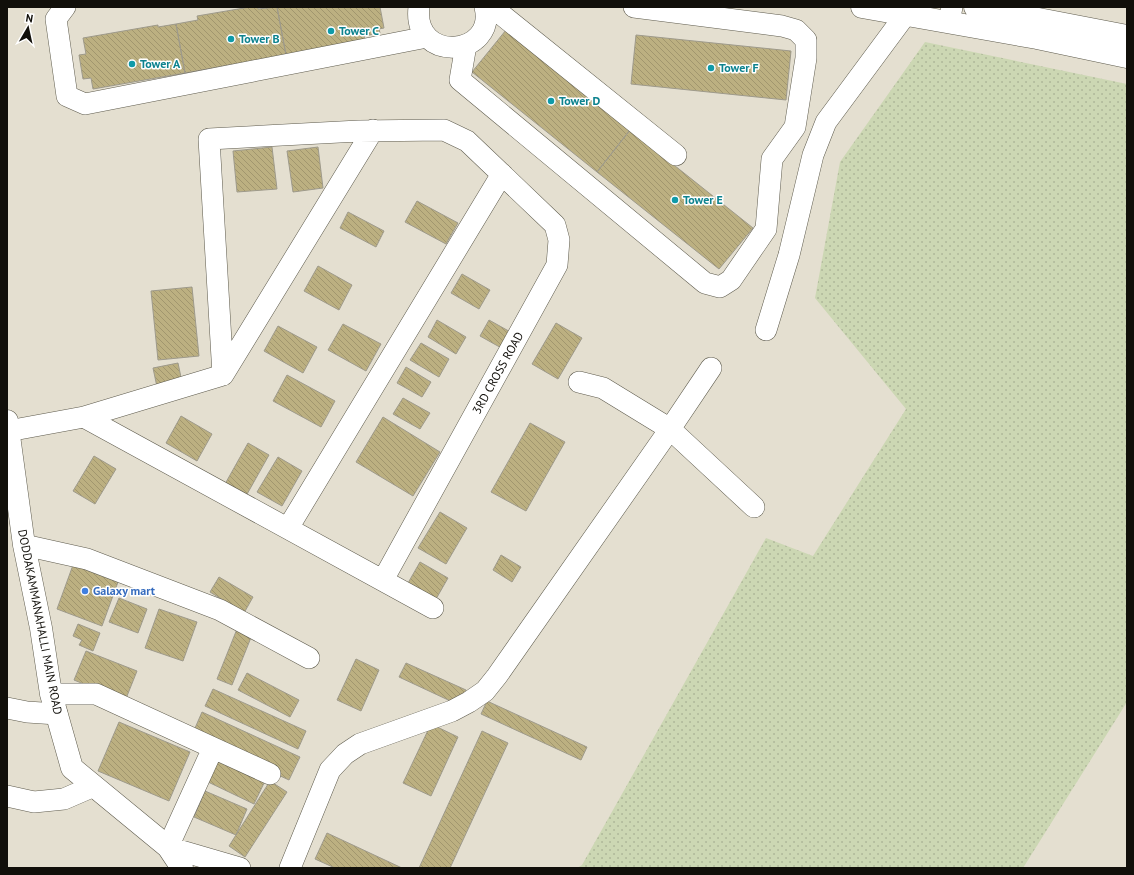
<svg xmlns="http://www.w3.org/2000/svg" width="1134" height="875" font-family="'PT Sans',sans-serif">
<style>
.grass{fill:url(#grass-dots)}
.building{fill:url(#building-back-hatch);stroke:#9e9a8b}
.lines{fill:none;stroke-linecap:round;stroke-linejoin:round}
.minor-casing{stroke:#5e5b4d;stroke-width:22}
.tertiary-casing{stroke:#5e5b4d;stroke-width:23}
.secondary-casing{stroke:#5e5b4d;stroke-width:23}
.minor{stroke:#fff;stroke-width:21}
.tertiary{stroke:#fff;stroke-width:22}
.secondary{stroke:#fff;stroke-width:22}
.culture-dot{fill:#0f9aa8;stroke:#fff;stroke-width:1.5}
.shop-dot{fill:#3f7fe0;stroke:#fff;stroke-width:1.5}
.labels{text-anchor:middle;stroke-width:3;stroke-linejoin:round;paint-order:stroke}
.culture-label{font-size:12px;font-weight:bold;fill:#0d838f;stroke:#fff;text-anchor:start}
.street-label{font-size:12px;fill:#110f0a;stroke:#fff}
.shop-label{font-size:12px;font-weight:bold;fill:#366cbe;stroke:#fff;text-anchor:start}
</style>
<defs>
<pattern id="grass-dots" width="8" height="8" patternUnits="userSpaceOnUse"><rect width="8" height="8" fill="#ccd7b3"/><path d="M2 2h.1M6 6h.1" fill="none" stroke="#aeb799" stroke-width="1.8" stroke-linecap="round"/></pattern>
<pattern id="building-back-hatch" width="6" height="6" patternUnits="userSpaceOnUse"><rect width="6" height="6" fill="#bcb081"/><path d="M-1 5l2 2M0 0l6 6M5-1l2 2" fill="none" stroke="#a1966e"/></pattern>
</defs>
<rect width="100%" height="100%" fill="#e4dfd0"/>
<!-- grass -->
<path class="grass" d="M925,42L1127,84V702L1023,868H577L582,865L766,538L813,556L906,409L815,298L840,162Z"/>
<!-- building -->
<path class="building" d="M250,7H258V9L277,7L286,55L185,73L176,24L198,20L197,16Z
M277,7H380L384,28L379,29L380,33L364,36L365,40L286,55Z
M176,24L185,73L93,89L91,78L83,79L79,55L86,54L83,38L158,25V27Z
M506,30L630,130L597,172L472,72Z
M636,35L791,51L786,100L631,84Z
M630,130L753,228L719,269L597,172Z
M272,147L277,189L237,192L233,151Z
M318,147L323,188L293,192L287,151Z
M417,201L458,223L446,244L405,222Z
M348,212L384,231L376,247L340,228Z
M318,266L352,285L339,310L304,291Z
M462,274L490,290L479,309L451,293Z
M192,287L199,356L158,360L151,291Z
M437,320L466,337L456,354L428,337Z
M489,320L514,334L505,350L480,336Z
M556,323L582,338L558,379L532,364Z
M343,324L381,344L366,371L328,350Z
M278,326L317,347L303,373L264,351Z
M421,343L449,359L439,377L410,360Z
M178,363L182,382L157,387L153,368Z
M406,367L431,382L422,397L397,383Z
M287,375L335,401L321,427L273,401Z
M403,398L430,413L420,429L393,414Z
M181,416L212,434L197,461L166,443Z
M383,417L440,452L413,496L356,462Z
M530,423L565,442L526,511L491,492Z
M248,443L269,455L246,496L225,484Z
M94,456L116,469L95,504L73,491Z
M278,457L302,471L282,506L257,492Z
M440,512L467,528L446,564L418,548Z
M501,555L521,567L512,582L493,570Z
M420,562L448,578L436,599L408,583Z
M73,565L118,582L102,626L57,609Z
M219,577L253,597L244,613L210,592Z
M119,598L147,609L138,633L109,622Z
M159,609L197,622L183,661L145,648Z
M78,624L100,633L93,651L79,645L82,640L73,636Z
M237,629L252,635L232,685L217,679Z
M86,651L137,671L125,701L74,680Z
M356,659L379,670L361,711L337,700Z
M406,663L466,690L459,705L399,677Z
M247,673L299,700L290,717L238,690Z
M213,689L306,731L298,749L205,706Z
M487,701L587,747L581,760L481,714Z
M202,712L300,757L289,780L192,735Z
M119,722L190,752L169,801L98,771Z
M431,724L458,737L431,796L403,783Z
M482,731L508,743L450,868H419Z
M216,761L265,781L254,804L206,781Z
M270,781L287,792L245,857L229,846Z
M205,791L247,809L236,835L194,817Z
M327,833L402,868H335L315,859Z"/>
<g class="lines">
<!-- minor casing -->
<g class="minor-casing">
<path id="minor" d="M65,7L56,19L67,96L85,104L427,37
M419,7C412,64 497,57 485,7
M492,7L676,155
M949,22L952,7
M466,45L460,80L705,283L720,287L731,280L766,229L772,159L795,127L806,58V40L796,30L782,26L634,7
M766,330L789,255L813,155L826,122L906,14
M223,375L209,139L359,131L444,130L467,141L555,225L559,240L557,265L383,580
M579,382L603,388L670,429L754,507
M84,417L433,608
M8,431L84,417L223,375L373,130
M288,528L502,174
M24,545L87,559L220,610L309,658
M51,694H96L270,774
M7,708L27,712L57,714
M213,748L168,847L240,868
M7,796L34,802L64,799L94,786
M290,868L330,770L345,754L360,744L452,711L469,702L485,691L497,676L670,429L711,368"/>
</g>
<!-- tertiary casing -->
<g class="tertiary-casing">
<path id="tertiary" d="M7,421L24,545L41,628L51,694L72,768L168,847L182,868"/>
</g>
<!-- secondary casing -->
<g class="secondary-casing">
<path id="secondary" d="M862,7L1037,38L1127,57
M975,7L1127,36"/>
</g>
<!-- minor -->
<use href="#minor" class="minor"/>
<!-- tertiary -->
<use href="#tertiary" class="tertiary"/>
<!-- secondary -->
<use href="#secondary" class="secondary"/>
</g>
<!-- markers -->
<g class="culture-dot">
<circle cx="331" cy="31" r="4"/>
<circle cx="231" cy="39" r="4"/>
<circle cx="132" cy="64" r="4"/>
<circle cx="711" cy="68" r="4"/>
<circle cx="551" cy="101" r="4"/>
<circle cx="675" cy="200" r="4"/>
</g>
<circle class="shop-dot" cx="85" cy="591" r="4"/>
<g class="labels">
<!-- culture labels -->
<g class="culture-label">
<text x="339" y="35">Tower C</text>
<text x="239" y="43">Tower B</text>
<text x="140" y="68">Tower A</text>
<text x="719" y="72">Tower F</text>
<text x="559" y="105">Tower D</text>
<text x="683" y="204">Tower E</text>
</g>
<!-- street labels -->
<g class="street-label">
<text transform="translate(498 373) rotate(-61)" y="4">3RD CROSS ROAD</text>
<text transform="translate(40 622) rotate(79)" y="4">DODDAKAMMANAHALLI MAIN ROAD</text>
</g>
<!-- shop labels -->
<g class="shop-label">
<text x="93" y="595">Galaxy mart</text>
</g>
</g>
<!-- border -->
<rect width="1134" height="875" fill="none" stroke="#110f0a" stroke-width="16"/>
<!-- north arrow -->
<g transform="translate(28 28) rotate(9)" stroke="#ffffff" stroke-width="3" paint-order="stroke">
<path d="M0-3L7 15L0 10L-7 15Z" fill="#110f0a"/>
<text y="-6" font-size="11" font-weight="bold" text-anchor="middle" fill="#110f0a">N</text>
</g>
</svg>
